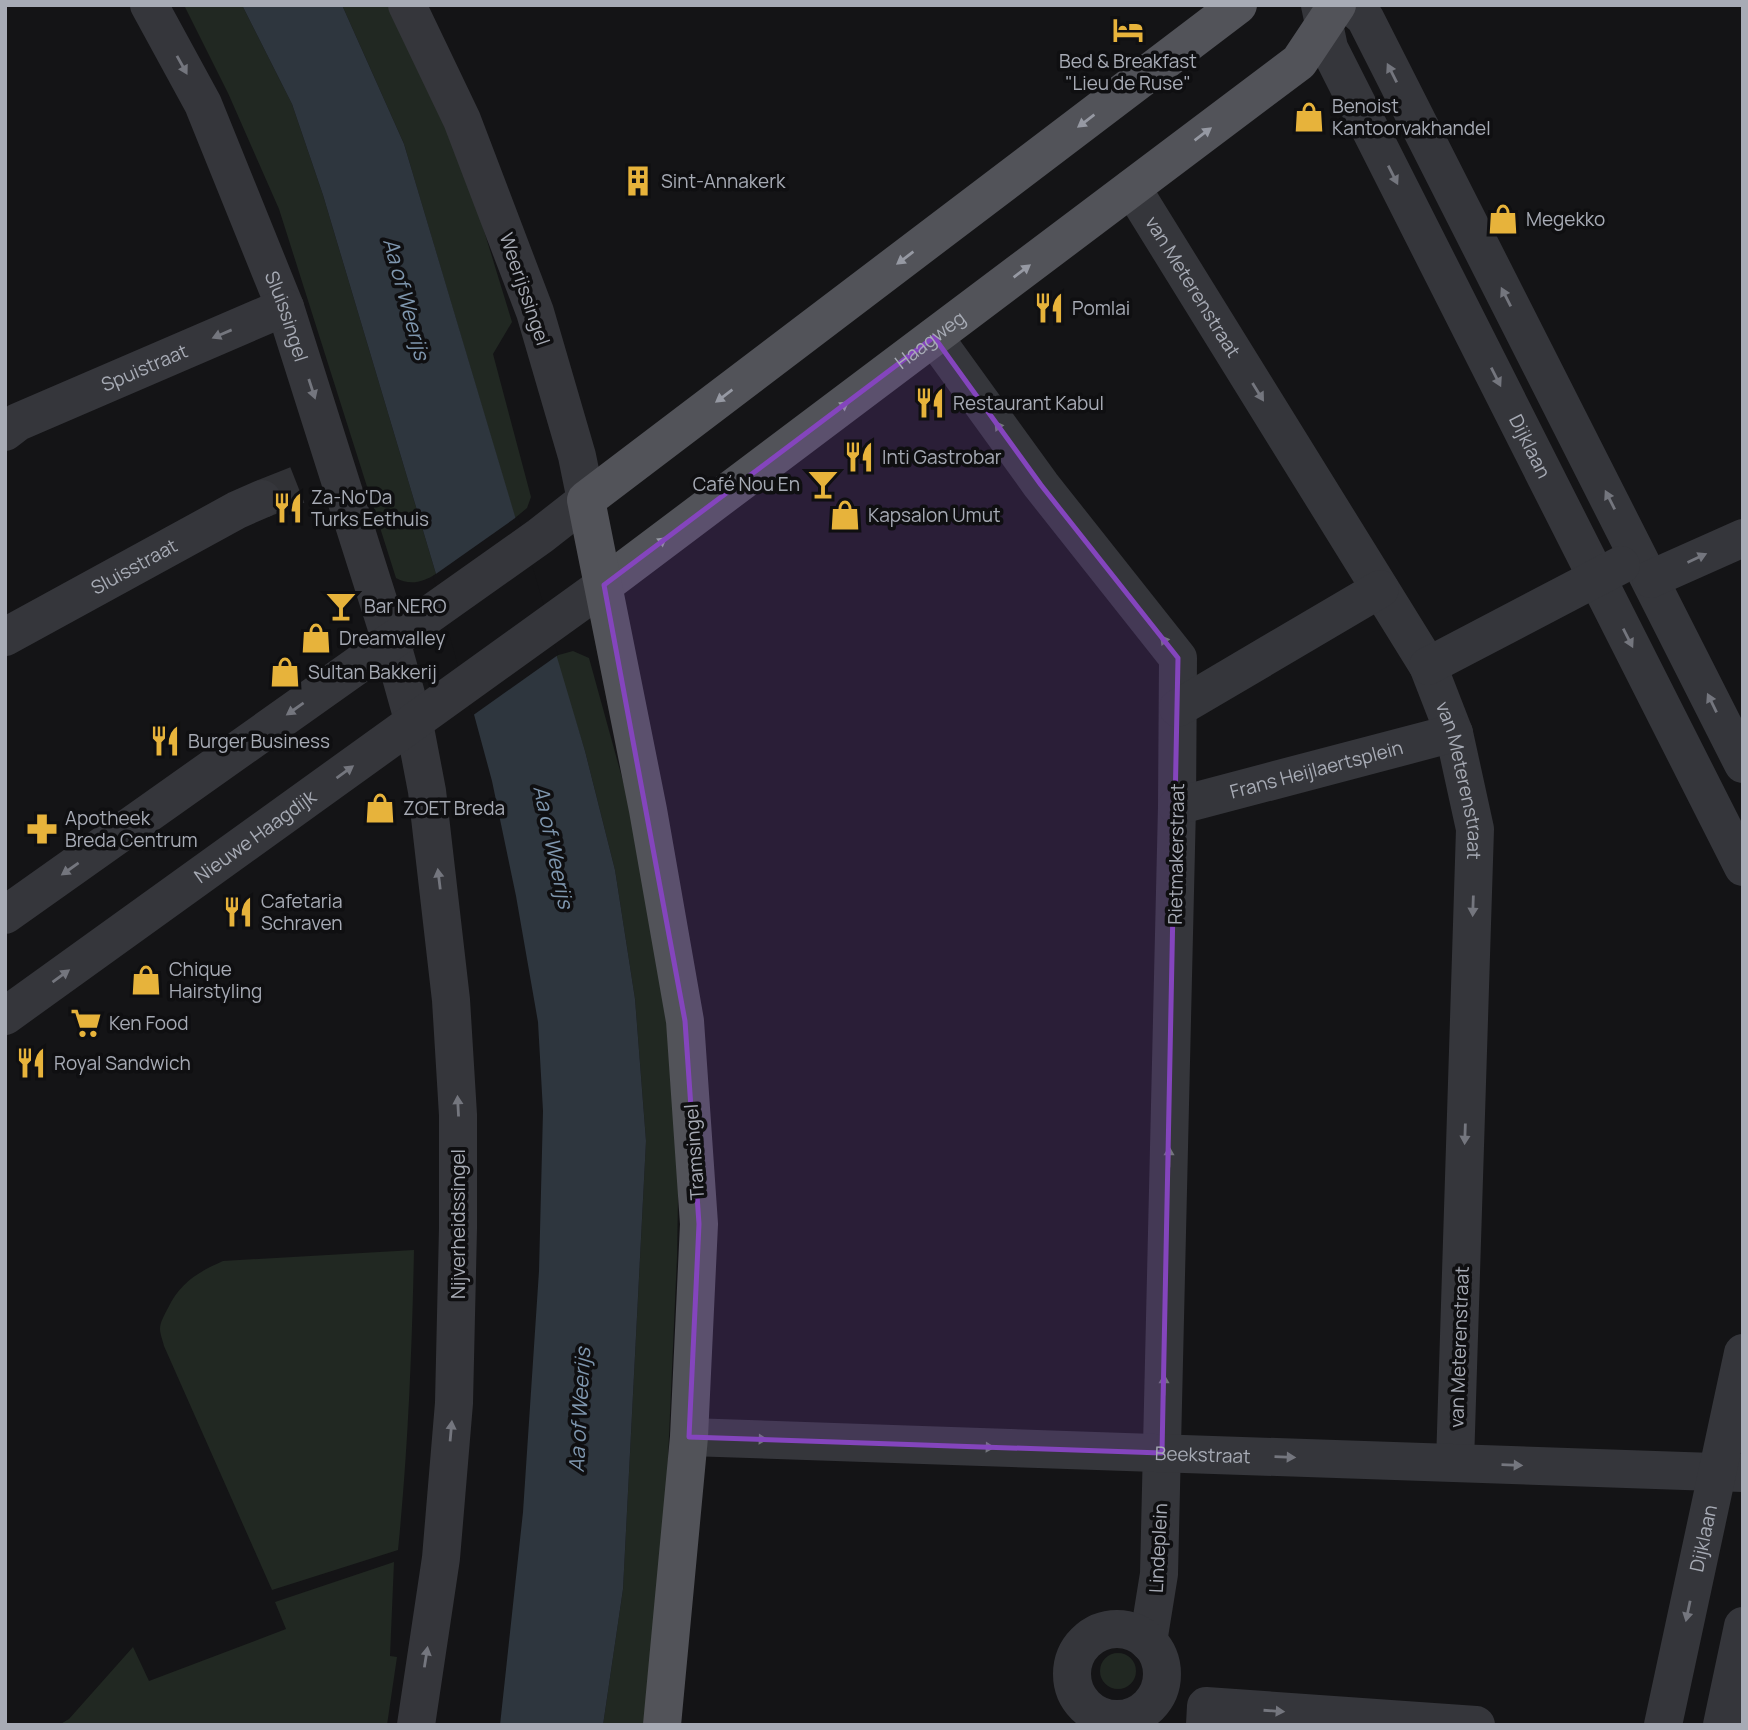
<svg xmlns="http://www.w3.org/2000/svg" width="1748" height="1730" font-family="Manrope,sans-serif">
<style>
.green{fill:#212822}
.water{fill:#2e363e}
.pier{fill:#141416}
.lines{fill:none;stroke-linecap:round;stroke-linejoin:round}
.minor-tunnel{stroke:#313236;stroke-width:38;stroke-dasharray:38 19;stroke-linecap:butt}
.minor{stroke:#35363b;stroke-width:38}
.major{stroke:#525359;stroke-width:38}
.oneway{fill:#74767e}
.oneway2{fill:#9699a3}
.marked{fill:#8445bd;fill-opacity:0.2;stroke:#8445bd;stroke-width:5;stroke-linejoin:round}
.labels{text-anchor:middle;stroke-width:7;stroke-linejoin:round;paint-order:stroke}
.poi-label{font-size:19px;fill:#a7abb5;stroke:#0f0f11;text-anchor:start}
.street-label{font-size:19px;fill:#a7abb5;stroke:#0f0f11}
.water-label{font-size:21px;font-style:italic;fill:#7f97af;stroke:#0f0f11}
</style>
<rect width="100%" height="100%" fill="#141416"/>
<!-- green -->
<path class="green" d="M184,5H242L292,104L323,195L436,574C423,582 410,586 396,578L279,209L228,93Z
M342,5H398L451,123L512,322L493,354L531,497L527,508L515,518L404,144Z
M573,651L589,658L645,861L663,968L679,1140L677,1257L662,1593L644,1725H603L623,1589L646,1141L635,999L615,870L585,751L555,656Z
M414,1250C412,1351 408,1450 398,1550L272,1590L164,1346C163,1341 160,1334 160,1329C160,1322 165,1314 168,1308C180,1283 198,1272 223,1261Z
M394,1562L390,1656L397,1657L387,1725H59L69,1719L133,1647L149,1681L286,1629L275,1602Z
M1100 1671a18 18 0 1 1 36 0a18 18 0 1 1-36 0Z"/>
<!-- water -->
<path class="water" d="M242,5H342L404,144L585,751L615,870L635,999L646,1141L623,1589L603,1725H500L523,1512L539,1271L543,1111L538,1022L516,896L492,781L436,574L323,195L292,104Z"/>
<!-- pier -->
<path class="pier" d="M518,516L558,655L472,716L433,576Z"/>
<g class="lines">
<!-- minor-tunnel -->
<path class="minor-tunnel" d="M262,499L310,480"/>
<!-- minor -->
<g class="minor">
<path id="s1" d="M149,5L203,104L285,307L391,641L414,723L427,791L451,1000L458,1115V1228L454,1403L441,1558L416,1725"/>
<path id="s2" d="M1320,5L1329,48L1743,867"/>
<path d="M1350,5L1365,18L1743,764"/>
<path id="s3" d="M1132,188L1428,666L1454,733L1475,829L1455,1463"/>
<path d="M934,337L1041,485L1178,658L1177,806L1159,1574L1148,1642"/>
<path id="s4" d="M5,432L18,422L285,307"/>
<path d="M1651,579L1743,538"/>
<path id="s5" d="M5,637L237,510L262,499"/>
<path d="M1428,666L1621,565"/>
<path d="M1178,708L1380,589"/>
<path id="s6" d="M1177,806L1454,733"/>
<path d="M5,915L540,536L586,500L577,456L535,312L462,120L407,5"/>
<path id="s7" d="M5,1016L604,585"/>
<path id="s8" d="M689,1437L1743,1473"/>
<circle cx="1117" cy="1674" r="45"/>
<path d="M1205,1725L1206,1706L1476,1725"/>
<path id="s9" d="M1663,1725L1743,1353"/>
<path d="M1722,1725L1743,1626"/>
</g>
<!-- major -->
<g class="major">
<path id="s10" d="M604,585L1299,62L1337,5"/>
<path d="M662,1725L689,1437L699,1224L685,1021L648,810L586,500L1238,5"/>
</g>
</g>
<!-- one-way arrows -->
<defs><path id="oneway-solid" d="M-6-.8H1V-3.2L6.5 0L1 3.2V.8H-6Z" transform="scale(1.75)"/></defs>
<g class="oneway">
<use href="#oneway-solid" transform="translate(182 65) rotate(61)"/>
<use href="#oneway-solid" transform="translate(1392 73) rotate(-117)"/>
<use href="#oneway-solid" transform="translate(1393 175) rotate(63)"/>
<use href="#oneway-solid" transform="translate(1506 297) rotate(-117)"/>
<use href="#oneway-solid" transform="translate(222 334) rotate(157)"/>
<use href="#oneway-solid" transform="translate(1496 377) rotate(63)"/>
<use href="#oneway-solid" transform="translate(312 389) rotate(72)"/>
<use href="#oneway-solid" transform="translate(1258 392) rotate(58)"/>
<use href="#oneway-solid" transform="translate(1001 430) rotate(-126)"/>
<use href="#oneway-solid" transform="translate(1610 500) rotate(-117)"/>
<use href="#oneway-solid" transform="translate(1697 558) rotate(-25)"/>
<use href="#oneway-solid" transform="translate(1628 638) rotate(63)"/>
<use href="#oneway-solid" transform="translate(1167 644) rotate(-128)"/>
<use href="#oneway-solid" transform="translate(1712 703) rotate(-116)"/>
<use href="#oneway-solid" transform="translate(295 709) rotate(145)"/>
<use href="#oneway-solid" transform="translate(345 772) rotate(-36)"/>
<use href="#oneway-solid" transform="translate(70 869) rotate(145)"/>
<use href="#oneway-solid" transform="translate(439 879) rotate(-97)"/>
<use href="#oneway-solid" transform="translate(1473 906) rotate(92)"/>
<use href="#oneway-solid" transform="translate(61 976) rotate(-36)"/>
<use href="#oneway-solid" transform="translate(458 1106) rotate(-93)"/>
<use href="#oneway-solid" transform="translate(1465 1134) rotate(92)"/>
<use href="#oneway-solid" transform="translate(1169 1157) rotate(-89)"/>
<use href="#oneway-solid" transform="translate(1164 1385) rotate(-89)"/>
<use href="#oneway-solid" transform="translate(451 1431) rotate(-85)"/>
<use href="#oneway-solid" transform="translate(757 1439) rotate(2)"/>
<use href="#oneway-solid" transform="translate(984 1447) rotate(2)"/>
<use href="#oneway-solid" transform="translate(1285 1457) rotate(2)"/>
<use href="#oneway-solid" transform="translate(1512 1465) rotate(2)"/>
<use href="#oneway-solid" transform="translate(1688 1611) rotate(102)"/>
<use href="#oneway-solid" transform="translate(426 1657) rotate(-81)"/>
<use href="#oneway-solid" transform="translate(1274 1711) rotate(4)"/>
</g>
<g class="oneway2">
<use href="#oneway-solid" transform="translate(1086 121) rotate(143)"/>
<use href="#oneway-solid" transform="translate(1203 134) rotate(-37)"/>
<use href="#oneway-solid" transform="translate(905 258) rotate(143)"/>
<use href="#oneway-solid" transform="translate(1022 271) rotate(-37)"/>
<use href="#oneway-solid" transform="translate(724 396) rotate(143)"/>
<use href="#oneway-solid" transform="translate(840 408) rotate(-37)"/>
<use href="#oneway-solid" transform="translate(658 544) rotate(-37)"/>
</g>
<!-- marked area -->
<path class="marked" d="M934,337L1041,485L1178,658L1162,1453L689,1437L699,1224L685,1021L604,585Z"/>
<!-- icons -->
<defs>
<g id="hotel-bare" transform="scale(2.415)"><path d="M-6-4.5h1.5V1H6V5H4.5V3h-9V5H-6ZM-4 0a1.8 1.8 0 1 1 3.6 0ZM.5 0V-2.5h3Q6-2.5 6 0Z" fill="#e7b33b" stroke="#0f0f11" stroke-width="2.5" paint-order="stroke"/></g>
<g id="shop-bare" transform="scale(2.415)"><path d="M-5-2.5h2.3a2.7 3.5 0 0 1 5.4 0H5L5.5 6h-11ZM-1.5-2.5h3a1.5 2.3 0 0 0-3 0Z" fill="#e7b33b" stroke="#0f0f11" stroke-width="2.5" paint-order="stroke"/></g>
<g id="building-bare" transform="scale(2.415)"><path d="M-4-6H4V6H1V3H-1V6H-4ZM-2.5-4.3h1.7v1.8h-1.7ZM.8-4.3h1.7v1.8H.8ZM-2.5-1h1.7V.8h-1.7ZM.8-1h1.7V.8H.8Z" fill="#e7b33b" stroke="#0f0f11" stroke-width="2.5" paint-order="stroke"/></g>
<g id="restaurant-bare" transform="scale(2.415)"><path d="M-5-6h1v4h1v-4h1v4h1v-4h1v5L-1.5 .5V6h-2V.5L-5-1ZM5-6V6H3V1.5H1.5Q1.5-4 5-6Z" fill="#e7b33b" stroke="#0f0f11" stroke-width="2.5" paint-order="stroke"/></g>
<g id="bar-bare" transform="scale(2.415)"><path d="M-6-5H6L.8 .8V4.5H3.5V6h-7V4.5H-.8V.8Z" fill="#e7b33b" stroke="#0f0f11" stroke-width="2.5" paint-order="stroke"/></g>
<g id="pharmacy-bare" transform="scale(2.415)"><path d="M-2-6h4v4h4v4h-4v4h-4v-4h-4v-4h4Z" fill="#e7b33b" stroke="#0f0f11" stroke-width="2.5" paint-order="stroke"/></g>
<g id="supermarket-bare" transform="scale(2.415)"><path d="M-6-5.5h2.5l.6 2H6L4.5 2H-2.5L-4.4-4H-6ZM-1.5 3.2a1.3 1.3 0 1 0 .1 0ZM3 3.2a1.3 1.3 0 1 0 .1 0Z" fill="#e7b33b" stroke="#0f0f11" stroke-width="2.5" paint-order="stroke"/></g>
</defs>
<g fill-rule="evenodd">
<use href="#hotel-bare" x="1128" y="30"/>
<use href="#shop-bare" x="1309" y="117"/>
<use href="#building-bare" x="638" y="181"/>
<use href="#shop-bare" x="1503" y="219"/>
<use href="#restaurant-bare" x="1049" y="308"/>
<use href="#restaurant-bare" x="930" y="403"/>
<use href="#restaurant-bare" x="859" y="457"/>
<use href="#bar-bare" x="823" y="484"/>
<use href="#restaurant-bare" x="288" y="508"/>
<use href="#shop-bare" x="845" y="515"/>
<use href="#bar-bare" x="341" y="606"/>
<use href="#shop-bare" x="316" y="638"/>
<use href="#shop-bare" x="285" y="672"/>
<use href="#restaurant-bare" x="165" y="741"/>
<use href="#shop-bare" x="380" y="808"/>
<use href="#pharmacy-bare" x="42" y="829"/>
<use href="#restaurant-bare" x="238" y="912"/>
<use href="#shop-bare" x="146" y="980"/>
<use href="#supermarket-bare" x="86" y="1023"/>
<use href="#restaurant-bare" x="31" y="1063"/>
</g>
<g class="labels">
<!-- poi labels -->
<g class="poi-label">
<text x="1128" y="68" text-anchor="middle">Bed &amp; Breakfast<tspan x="1128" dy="22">"Lieu de Ruse"</tspan></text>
<text x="1332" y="113">Benoist<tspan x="1332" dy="22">Kantoorvakhandel</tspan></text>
<text x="661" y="188">Sint-Annakerk</text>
<text x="1526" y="226">Megekko</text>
<text x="1072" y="315">Pomlai</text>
<text x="953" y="410">Restaurant Kabul</text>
<text x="882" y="464">Inti Gastrobar</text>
<text x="800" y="491" text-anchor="end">Café Nou En</text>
<text x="311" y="504">Za-No'Da<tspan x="311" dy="22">Turks Eethuis</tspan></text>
<text x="868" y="522">Kapsalon Umut</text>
<text x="364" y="613">Bar NERO</text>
<text x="339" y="645">Dreamvalley</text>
<text x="308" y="679">Sultan Bakkerij</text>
<text x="188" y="748">Burger Business</text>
<text x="403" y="815">ZOET Breda</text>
<text x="65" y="825">Apotheek<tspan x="65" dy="22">Breda Centrum</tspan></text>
<text x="261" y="908">Cafetaria<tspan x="261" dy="22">Schraven</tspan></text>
<text x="169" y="976">Chique<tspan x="169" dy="22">Hairstyling</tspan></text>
<text x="109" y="1030">Ken Food</text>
<text x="54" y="1070">Royal Sandwich</text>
</g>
<!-- street labels -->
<g class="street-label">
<text dy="7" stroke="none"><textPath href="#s3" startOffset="116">van Meterenstraat</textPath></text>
<text transform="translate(525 289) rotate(71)" y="7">Weerijssingel</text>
<text dy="7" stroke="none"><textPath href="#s1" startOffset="341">Sluissingel</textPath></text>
<text dy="7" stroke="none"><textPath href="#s10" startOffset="408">Haagweg</textPath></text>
<text dy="7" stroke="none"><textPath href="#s4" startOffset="154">Spuistraat</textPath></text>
<text dy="7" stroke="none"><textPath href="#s2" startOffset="490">Dijklaan</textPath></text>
<text dy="7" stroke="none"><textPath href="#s5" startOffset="147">Sluisstraat</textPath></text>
<text dy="7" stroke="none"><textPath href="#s6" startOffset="144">Frans Heijlaertsplein</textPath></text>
<text dy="7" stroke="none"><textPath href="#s3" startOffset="682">van Meterenstraat</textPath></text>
<text dy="7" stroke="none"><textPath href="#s7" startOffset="308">Nieuwe Haagdijk</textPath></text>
<text transform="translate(1176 854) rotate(-89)" y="7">Rietmakerstraat</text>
<text transform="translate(694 1152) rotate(-94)" y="7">Tramsingel</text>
<text transform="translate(458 1224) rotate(-90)" y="7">Nijverheidssingel</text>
<text transform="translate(1459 1347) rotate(-88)" y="7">van Meterenstraat</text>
<text dy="7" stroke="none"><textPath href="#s8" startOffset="514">Beekstraat</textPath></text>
<text dy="7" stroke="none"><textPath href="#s9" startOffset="191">Dijklaan</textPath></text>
<text transform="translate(1158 1548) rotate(-87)" y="7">Lindeplein</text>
</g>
<!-- water labels -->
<g class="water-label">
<text transform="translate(406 299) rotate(75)" y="7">Aa of Weerijs</text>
<text transform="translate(553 847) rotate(78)" y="7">Aa of Weerijs</text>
<text transform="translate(580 1410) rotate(-87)" y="7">Aa of Weerijs</text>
</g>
</g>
<!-- border -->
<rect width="1748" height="1730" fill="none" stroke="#a7abb5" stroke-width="14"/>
</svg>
